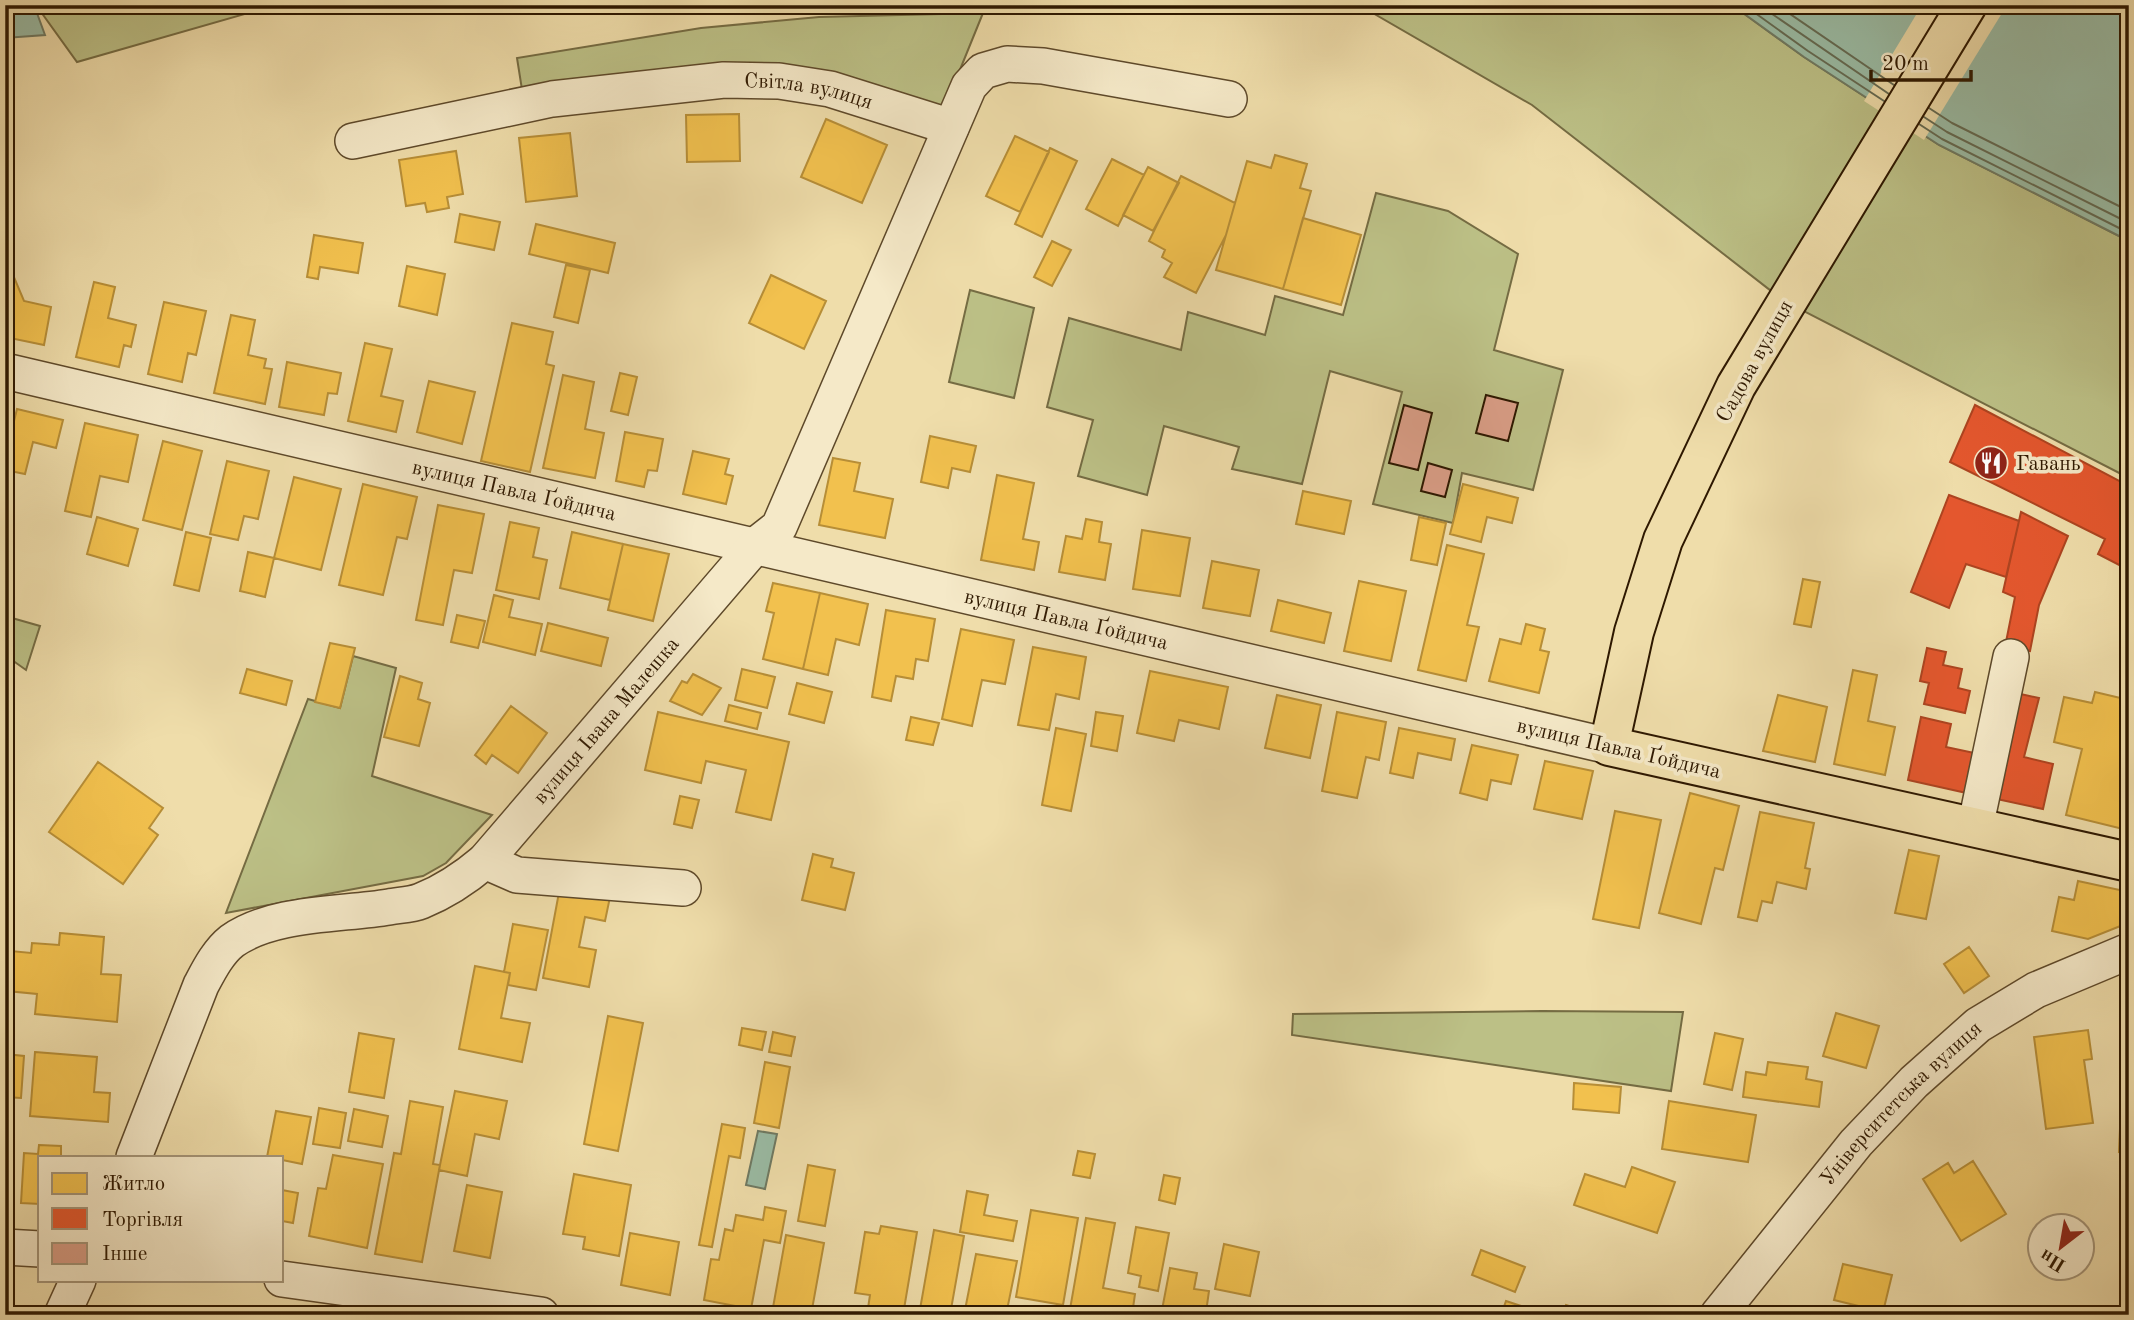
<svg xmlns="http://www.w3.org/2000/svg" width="2134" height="1320" font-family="'Old Standard TT',serif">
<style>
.green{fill:#bcc086;stroke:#756c43;stroke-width:2}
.water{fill:#9abca5;stroke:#6f7a63;stroke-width:2}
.pier{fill:#efddaa}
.homes{fill:#f2c14e;stroke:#b78e37;stroke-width:2}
.shops{fill:#e4572e;stroke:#ad4420;stroke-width:2}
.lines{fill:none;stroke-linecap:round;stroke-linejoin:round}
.shore{stroke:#646a52;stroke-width:2}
.building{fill:#d99d86;stroke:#2e1800;stroke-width:2}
.minor-casing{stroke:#5e492a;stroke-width:38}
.major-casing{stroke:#2e1800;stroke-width:42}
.minor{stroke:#f5e9c8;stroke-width:35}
.major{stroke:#efddaa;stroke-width:38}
.labels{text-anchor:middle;stroke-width:7;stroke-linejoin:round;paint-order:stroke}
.street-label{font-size:21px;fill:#2e1800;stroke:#f5e9c8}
.poi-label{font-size:21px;fill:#2e1800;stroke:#f5e9c8;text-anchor:start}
</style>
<rect width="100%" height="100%" fill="#efddaa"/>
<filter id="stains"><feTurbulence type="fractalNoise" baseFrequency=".00286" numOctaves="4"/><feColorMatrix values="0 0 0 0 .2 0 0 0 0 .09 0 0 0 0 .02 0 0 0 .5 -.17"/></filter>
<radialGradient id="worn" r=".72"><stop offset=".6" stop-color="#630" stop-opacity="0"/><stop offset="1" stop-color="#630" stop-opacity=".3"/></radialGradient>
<!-- green -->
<path class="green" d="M36,5H276L77,62Z
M1359,5H1732L1804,57L1939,145L2129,241V478L1784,301L1532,105Z
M983,13L942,114L782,72L523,96L517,58L701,28L819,17Z
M1376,193L1448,211L1518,254L1494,350L1563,370L1533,490L1462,473L1453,523L1373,504L1402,392L1330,371L1302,484L1232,469L1239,447L1164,426L1147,495L1078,476L1093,420L1047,407L1069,318L1181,350L1188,312L1265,335L1275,296L1343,315Z
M970,290L1034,308L1014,398L949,382Z
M5,616L40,626L26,670L5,655Z
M353,656L396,668L372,776L492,815L446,863L423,876L226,913L308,699L340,708Z
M1542,1011L1683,1012L1671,1091L1292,1035L1293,1014Z"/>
<!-- water -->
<path class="water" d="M5,5H34L45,35L5,38Z
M1732,5H2129V241L1939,145L1804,57Z
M758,1131L777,1134L765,1189L746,1185Z"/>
<!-- pier -->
<path class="pier" d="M1922,5H2007L1924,140L1864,101Z"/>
<!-- homes -->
<path class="homes" d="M739,114L740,161L687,162L686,115Z
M826,119L887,145L862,203L801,177Z
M570,133L577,196L526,202L519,138Z
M1015,136L1049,152L1020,212L986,196Z
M1050,148L1077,161L1042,237L1015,224Z
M456,151L463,194L447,197L449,208L427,212L425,203L406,206L399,160Z
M1275,155L1307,164L1300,188L1311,191L1283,289L1216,270L1247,161L1271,168Z
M1112,159L1144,175L1118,226L1086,209Z
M1148,167L1179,183L1153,231L1123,215Z
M1181,176L1235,203L1226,235L1196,293L1164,277L1172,263L1162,257L1165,250L1149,241Z
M460,214L500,222L494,250L455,242Z
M1303,218L1361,235L1341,305L1283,289Z
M536,224L615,243L608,273L529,254Z
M314,235L363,243L358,273L320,267L318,279L307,277Z
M1052,241L1071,250L1052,286L1034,277Z
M5,256L24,301L51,307L44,345L5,337Z
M566,265L590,270L578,323L554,317Z
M407,266L445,274L437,315L399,306Z
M771,275L826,301L804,349L749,323Z
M94,282L115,287L108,318L136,325L131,347L124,345L119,367L76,357Z
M164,302L206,311L196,355L188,353L182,382L148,374Z
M231,315L255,320L248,355L266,359L264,368L272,369L265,404L214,393Z
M512,323L553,332L546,364L554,366L530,472L481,461Z
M365,343L392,349L381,396L403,401L396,432L348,421Z
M287,362L341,373L337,394L328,393L324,415L279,407Z
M620,373L637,377L628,415L611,411Z
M563,375L594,382L585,429L604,433L595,478L543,468Z
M429,381L475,392L462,444L417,432Z
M17,409L63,420L56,448L33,442L25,474L5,470V457Z
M85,423L138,435L128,482L100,476L91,517L65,511Z
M625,432L663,439L657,471L648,470L644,487L616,481Z
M930,436L976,446L970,472L952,468L948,488L921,482Z
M163,441L202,451L182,530L143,520Z
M693,451L729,459L725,474L733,476L726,504L683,494Z
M833,458L860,463L854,491L893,499L885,538L819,525Z
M227,461L269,471L258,519L244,516L238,540L210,534Z
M997,475L1034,483L1023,539L1039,542L1034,570L981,560Z
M294,477L341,489L321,570L274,558Z
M363,484L417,497L407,539L397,537L383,595L339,585Z
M1463,484L1518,498L1512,523L1487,517L1481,542L1450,534Z
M1303,491L1351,501L1344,534L1296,524Z
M438,505L484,514L472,573L454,570L443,625L416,620Z
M97,517L138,529L128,566L87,554Z
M1419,517L1446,523L1437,565L1411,560Z
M1086,519L1102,522L1099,542L1111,544L1105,580L1059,572L1066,536L1082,539Z
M510,522L539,528L533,557L547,560L539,599L496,590Z
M1142,530L1190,538L1180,596L1133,589Z
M186,532L211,538L199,591L174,585Z
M572,532L623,544L610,600L560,588Z
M623,544L669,554L653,621L608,610Z
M1447,545L1484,554L1467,625L1479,627L1466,681L1418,670Z
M248,552L274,558L265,597L240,591Z
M1212,561L1259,570L1250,616L1203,608Z
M1803,579L1820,582L1811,627L1794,624Z
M1359,581L1406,591L1391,661L1344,651Z
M773,583L820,593L803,669L763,659L774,613L766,611Z
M820,593L868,604L859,645L836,639L828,675L803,669Z
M494,595L513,600L509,617L542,624L535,655L483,642Z
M1278,600L1331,613L1324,643L1271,631Z
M886,610L935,619L928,661L916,659L913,679L896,676L891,701L872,697Z
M457,615L485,621L478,648L451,642Z
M548,623L608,638L601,666L541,651Z
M1526,624L1545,629L1540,650L1549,652L1539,693L1489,681L1500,639L1521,644Z
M961,629L1014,640L1005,684L982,680L972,726L942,719Z
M330,643L355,648L340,708L315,702Z
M1033,647L1086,657L1079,699L1056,694L1049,730L1018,725Z
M247,669L292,681L286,705L240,693Z
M742,669L775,677L767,708L735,700Z
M1853,670L1877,675L1868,721L1895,727L1885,775L1834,764Z
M1150,671L1228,687L1219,729L1179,720L1174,741L1137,733Z
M693,674L721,688L702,715L670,701L682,681L687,683Z
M400,676L422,683L418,699L430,703L419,746L384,737Z
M797,683L832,692L824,723L789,714Z
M2095,692L2129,700L2127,830L2066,815L2082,749L2054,742L2064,697L2092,703Z
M1277,695L1321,705L1310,758L1265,748Z
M1778,695L1827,707L1815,762L1763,751Z
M729,705L761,713L757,729L725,721Z
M511,706L547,733L518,773L492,755L486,764L475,755Z
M658,712L789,742L771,820L736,812L746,770L706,761L701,783L645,770Z
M1096,712L1123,716L1117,751L1091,746Z
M1337,712L1386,722L1379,760L1366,757L1357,798L1322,791Z
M911,717L939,723L933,745L906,740Z
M1056,728L1086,734L1071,811L1042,805Z
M1399,728L1455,739L1451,760L1418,753L1413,778L1390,773Z
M1472,745L1518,755L1511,784L1491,780L1487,800L1460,793Z
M1545,761L1593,771L1582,819L1534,809Z
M98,762L163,808L149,828L158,835L123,884L49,832Z
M1690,793L1739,806L1723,870L1715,868L1701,924L1659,913Z
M680,796L699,800L692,828L674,824Z
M1615,811L1661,820L1639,928L1593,919Z
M1760,812L1814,823L1805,868L1810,869L1806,889L1777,882L1772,903L1762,901L1757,921L1738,917Z
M1909,850L1939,856L1926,919L1895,913Z
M813,854L833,859L831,867L854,873L845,910L802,900Z
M2078,881L2129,892L2128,923L2088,939L2052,931L2059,897L2074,900Z
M560,887L610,897L605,921L585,917L579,947L596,950L589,987L543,978Z
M513,924L548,930L536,990L508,985L510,973L504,972Z
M60,933L104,937L101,974L121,975L117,1022L35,1014L37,994L7,991L11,951L31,953L32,943L59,945Z
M1969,947L1989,976L1964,993L1944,964Z
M475,966L510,973L501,1018L530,1023L522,1062L459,1049Z
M1836,1013L1879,1026L1866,1068L1823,1056Z
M608,1016L643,1023L618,1151L584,1144Z
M742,1028L766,1032L762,1050L739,1045Z
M2088,1030L2092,1059L2084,1060L2093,1123L2046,1129L2034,1037Z
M773,1032L795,1037L791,1056L769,1052Z
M359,1033L394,1039L384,1098L349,1092Z
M1715,1033L1743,1039L1732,1090L1704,1084Z
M35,1052L97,1057L94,1092L110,1093L108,1122L30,1116Z
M5,1054L24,1056L21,1098L5,1097Z
M765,1062L790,1067L779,1128L754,1123Z
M1768,1062L1808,1067L1806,1079L1822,1082L1819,1107L1743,1097L1746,1072L1766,1075Z
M1574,1083L1621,1087L1619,1113L1573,1109Z
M455,1091L507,1101L499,1139L475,1134L467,1176L439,1170Z
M410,1101L443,1107L433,1164L440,1165L422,1262L375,1254L394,1153L401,1154Z
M1669,1101L1756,1115L1748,1162L1662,1149Z
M5,1105H9L5,1176Z
M2121,1106H2129V1153L2119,1152Z
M319,1108L346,1113L340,1148L313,1144Z
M354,1109L388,1116L382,1147L348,1141Z
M276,1111L311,1117L302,1164L282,1160V1157H267Z
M722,1124L745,1128L740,1158L729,1156L712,1247L699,1245Z
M39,1145L61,1146V1157H40V1204L21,1203L24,1153L38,1154Z
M1078,1151L1095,1154L1090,1178L1073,1175Z
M333,1155L383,1164L367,1248L309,1236L318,1188L326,1189Z
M1973,1161L2006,1214L1961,1241L1923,1179L1948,1163L1954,1173Z
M808,1165L835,1170L825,1226L798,1221Z
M1632,1167L1675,1182L1657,1233L1574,1205L1585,1174L1625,1187Z
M574,1174L631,1185L619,1256L583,1249L585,1237L563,1234Z
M1164,1175L1180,1178L1175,1204L1159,1200Z
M467,1185L502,1192L490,1258L454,1251Z
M282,1190L298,1193L293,1223L282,1221Z
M967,1191L988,1195L984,1215L1017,1221L1013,1241L960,1232Z
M765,1207L786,1211L780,1243L764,1240L751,1309L704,1300L711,1259L719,1260L725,1229L733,1231L736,1215L763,1220Z
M1031,1210L1078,1218L1063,1305L1016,1297Z
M1086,1218L1115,1223L1103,1288L1135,1294L1132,1315H1069Z
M881,1226L917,1232L903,1315H867L870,1295L855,1293L865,1232L879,1234Z
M1136,1227L1169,1233L1158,1291L1139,1287L1141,1276L1128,1273Z
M934,1230L964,1236L950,1315H919Z
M630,1233L679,1242L670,1295L621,1285Z
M786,1235L824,1243L811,1315L772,1313Z
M1224,1244L1259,1252L1250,1296L1215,1289Z
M1481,1250L1525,1267L1515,1292L1472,1275Z
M976,1254L1017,1261L1006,1315H964Z
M1843,1264L1892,1275L1883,1312L1834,1300Z
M1170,1268L1197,1273L1194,1289L1209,1291L1206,1312L1217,1315H1161Z
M1506,1301L1548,1315H1501Z
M1566,1305L1596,1315H1563Z"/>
<!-- shops -->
<path class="shops" d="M1975,405L2129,486V570L2098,554L2105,539L1950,462Z
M1949,495L2019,521L2006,577L1966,564L1949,608L1911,592Z
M2021,512L2068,536L2039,605L2030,651L2005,647L2015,597L2003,592Z
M1927,648L1946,652L1943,665L1962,669L1958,688L1970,691L1965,713L1924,704L1929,683L1920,681Z
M2016,693L2039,698L2024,757L2053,764L2043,809L1992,798Z
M1921,717L1951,724L1946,747L1979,754L1971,794L1908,780Z"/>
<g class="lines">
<!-- shore -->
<path class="shore" d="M1744,5L1808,51L1884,101
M1759,5L1889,94
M1777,5L1894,85
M1929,108L1952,123L2129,211
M1924,117L1947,132L2129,223
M1919,124L1942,139L2129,233"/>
</g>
<!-- building -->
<path class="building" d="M1486,395L1518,403L1508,441L1476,433Z
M1404,405L1432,413L1418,470L1389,463Z
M1428,463L1452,470L1445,497L1421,491Z"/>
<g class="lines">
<!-- minor casing -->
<g class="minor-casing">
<g id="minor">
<path id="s1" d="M353,141L552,99L724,80L779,81L830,89L951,127"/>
<path id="s2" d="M5,371L1609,746"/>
<path d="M1975,828L2011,657"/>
<path d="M485,861L517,875L683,888"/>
<path id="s3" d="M134,1157L201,985C209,970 218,952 232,941C273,912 341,915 389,907C400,905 411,905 421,901C446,891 465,878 485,861L756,545L779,527L969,86L983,71L1007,64L1043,66L1229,99"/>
<path d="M5,1247L40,1249"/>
<path d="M282,1279L541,1315"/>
<path d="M62,1315L78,1280"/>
<path id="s4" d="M1718,1315L1856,1143L1914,1082L1978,1025L2036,990L2129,951"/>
</g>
</g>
<!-- major casing -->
<g class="major-casing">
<path id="major" d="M1967,5L1736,386L1663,540L1634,632L1609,746L2129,862"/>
</g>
<!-- minor -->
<use href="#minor" class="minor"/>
<!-- major -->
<use href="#major" class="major"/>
</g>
<!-- icons -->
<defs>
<g id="restaurant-disc" transform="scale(1.75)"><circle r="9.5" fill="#8f2418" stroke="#f5e9c8"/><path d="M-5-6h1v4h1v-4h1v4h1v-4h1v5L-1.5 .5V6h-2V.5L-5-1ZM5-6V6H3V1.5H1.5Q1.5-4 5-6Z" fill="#fff"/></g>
</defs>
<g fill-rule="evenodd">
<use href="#restaurant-disc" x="1991" y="463"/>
</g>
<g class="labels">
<!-- street labels -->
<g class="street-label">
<text dy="7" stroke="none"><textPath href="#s1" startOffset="462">Світла вулиця</textPath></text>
<text transform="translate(1754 361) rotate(-61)" y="7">Садова вулиця</text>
<text dy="7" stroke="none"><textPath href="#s2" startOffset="523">вулиця Павла Ґойдича</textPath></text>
<text dy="7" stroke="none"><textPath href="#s2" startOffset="1090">вулиця Павла Ґойдича</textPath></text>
<text dy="7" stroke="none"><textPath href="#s3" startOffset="695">вулиця Івана Малешка</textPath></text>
<text transform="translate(1619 748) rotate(13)" y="7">вулиця Павла Ґойдича</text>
<text dy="7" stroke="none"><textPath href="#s4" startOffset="280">Університетська вулиця</textPath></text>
</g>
<!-- poi labels -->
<g class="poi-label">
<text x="2016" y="470">Гавань</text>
</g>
</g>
<!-- margin -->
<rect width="2134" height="1320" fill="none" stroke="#efddaa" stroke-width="28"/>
<rect x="7" y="7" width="2120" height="1306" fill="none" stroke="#2e1800" stroke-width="3.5"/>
<rect x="14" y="14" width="2106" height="1292" fill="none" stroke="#2e1800" stroke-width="2"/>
<!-- legend -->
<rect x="38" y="1156" width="245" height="126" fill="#f5e9c8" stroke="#a59578" stroke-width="2"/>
<rect x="52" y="1173" width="35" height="21" fill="#f2c14e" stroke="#a59578" stroke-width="2"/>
<text x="102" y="1190" font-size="21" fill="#2e1800">Житло</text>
<rect x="52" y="1208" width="35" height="21" fill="#e4572e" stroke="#a59578" stroke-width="2"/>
<text x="102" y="1226" font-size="21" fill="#2e1800">Торгівля</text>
<rect x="52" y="1243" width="35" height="21" fill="#d99d86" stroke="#a59578" stroke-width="2"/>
<text x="102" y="1260" font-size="21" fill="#2e1800">Інше</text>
<!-- north arrow -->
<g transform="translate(2061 1247) rotate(211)"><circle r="33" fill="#f5e9c8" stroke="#a59578" stroke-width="2"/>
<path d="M0-5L12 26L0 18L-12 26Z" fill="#8f2418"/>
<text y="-10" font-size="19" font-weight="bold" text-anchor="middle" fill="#2e1800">Пн</text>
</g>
<!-- scale -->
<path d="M1871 70v10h100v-10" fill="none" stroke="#2e1800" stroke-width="3.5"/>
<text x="1882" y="70" font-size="21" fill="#2e1800" stroke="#f5e9c8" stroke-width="5" paint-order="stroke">20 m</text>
<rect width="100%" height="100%" filter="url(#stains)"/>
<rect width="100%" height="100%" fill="url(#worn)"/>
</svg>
